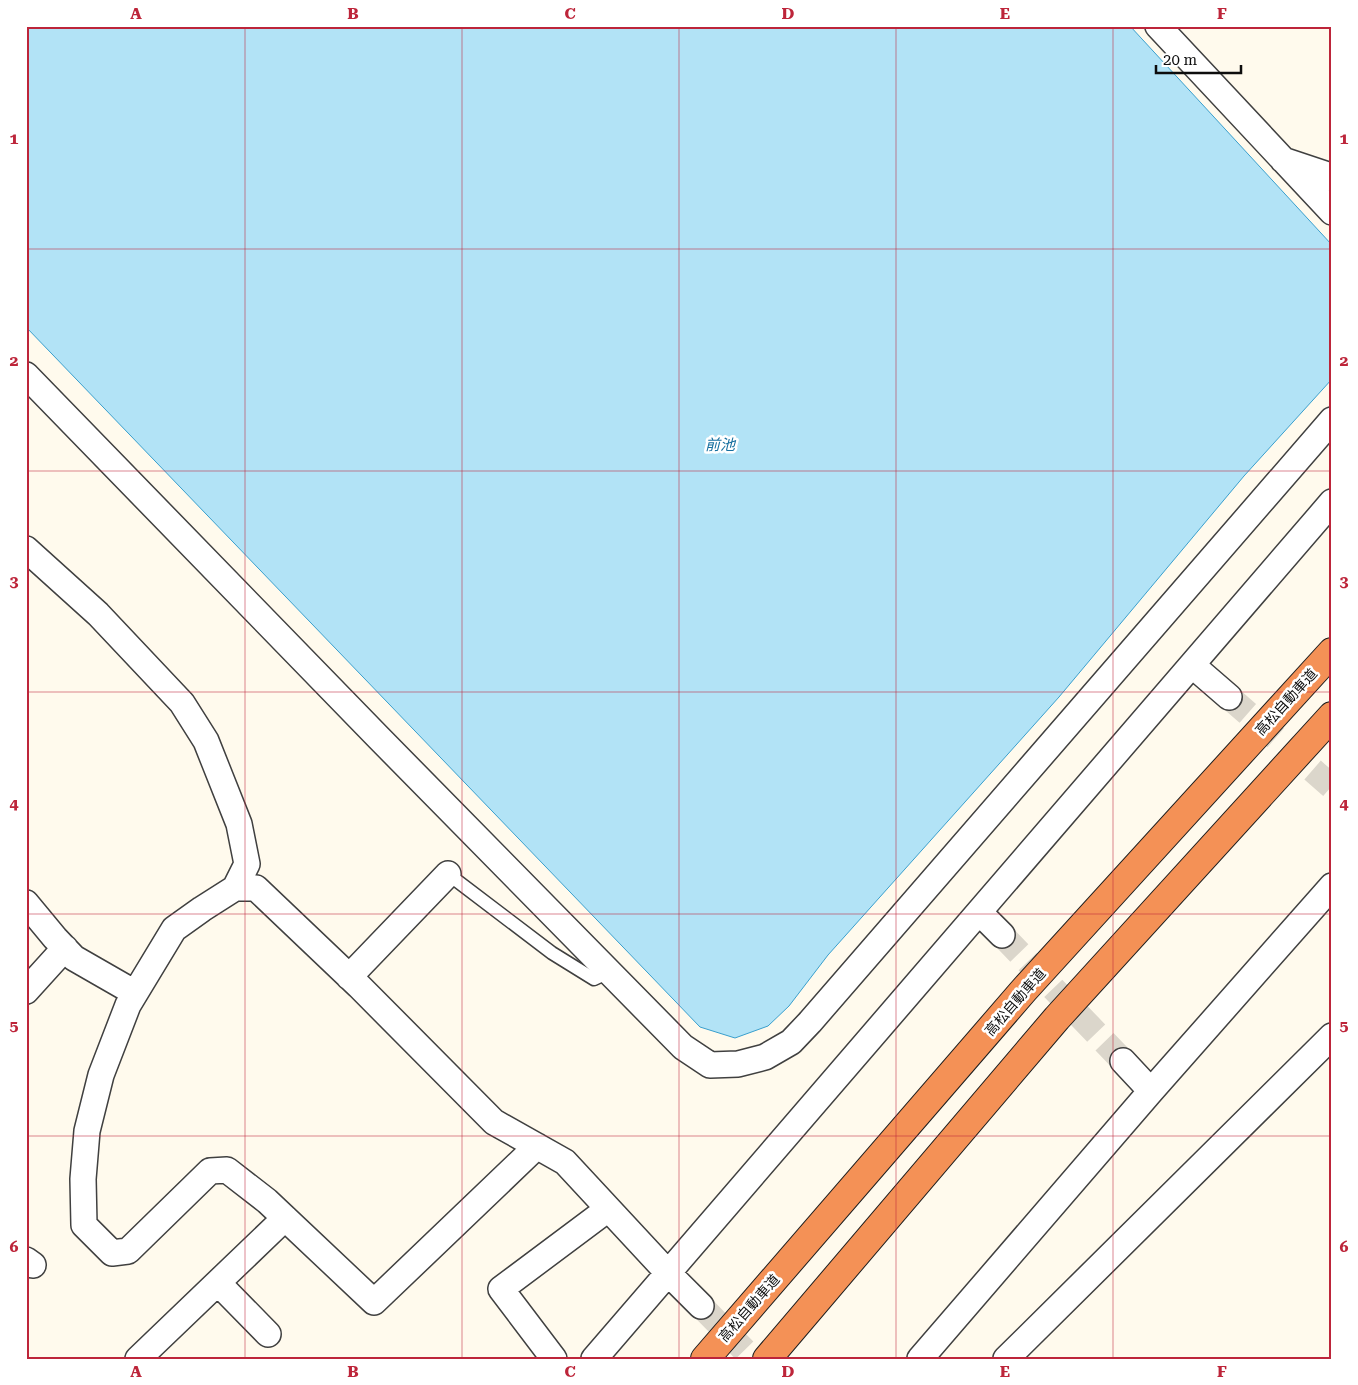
<svg xmlns="http://www.w3.org/2000/svg" width="1358" height="1385" font-family="'Roboto Serif','Noto Sans JP',serif">
<style>
.water{fill:#b2e3f6;stroke:#399fcd}
.lines{fill:none;stroke-linecap:round;stroke-linejoin:round}
.minor-tunnel{stroke:#dbd6cb;stroke-width:25;stroke-dasharray:25 12;stroke-linecap:butt}
.service-casing{stroke:#404040;stroke-width:15}
.minor-casing{stroke:#404040;stroke-width:28}
.motorway-casing{stroke:#1e1e1e;stroke-width:30}
.service{stroke:#fff;stroke-width:12}
.minor{stroke:#fff;stroke-width:25}
.motorway{stroke:#f49156;stroke-width:28}
.grid{fill:none;stroke:#bd253a;stroke-width:1;stroke-opacity:0.55}
.labels{text-anchor:middle;stroke-width:5;stroke-linejoin:round;paint-order:stroke}
.street-label{font-size:14px;fill:#0d0d0d;stroke:#fff}
.water-label{font-size:15px;font-style:italic;fill:#166f9f;stroke:#fff}
.neatline{fill:none;stroke:#bd253a;stroke-width:2}
.grid-label{font-size:16px;text-anchor:middle;font-weight:bold;fill:#bd253a}
</style>
<rect width="100%" height="100%" fill="#fffaed"/>
<!-- water -->
<path class="water" d="M26,26H1130L1332,245V379L1244,476L1059,697L828,955L789,1006L768,1026L735,1038L700,1027L26,327Z"/>
<g class="lines">
<!-- minor-tunnel -->
<path class="minor-tunnel" d="M1229,697L1332,787
M1002,935L1123,1061
M701,1306L753,1359"/>
<!-- service casing -->
<g class="service-casing">
<path id="service" d="M448,874L552,953L594,979L609,972"/>
</g>
<!-- minor casing -->
<g class="minor-casing">
<path id="minor" d="M1158,26L1332,212
M1283,160L1328,175L1332,178
M26,375L379,738L683,1047L710,1065L738,1064L765,1057L791,1042L810,1022L1332,420
M26,549L98,614L182,703L206,741L239,824L247,864L235,888
M1192,665L1229,697
M26,903L55,938L74,958L135,993
M979,912L1002,935
M349,977L448,874
M26,991L65,948
M1123,1061L1151,1091
M537,1146L374,1302L267,1201L227,1170L210,1171L128,1251L112,1253L84,1225L83,1179L87,1131L101,1075L128,1005L174,929L202,909L235,888H256L359,986L494,1122L565,1162L669,1274L701,1306
M26,1260L33,1265
M218,1283L268,1334
M138,1359L285,1218
M554,1359L501,1289L608,1209
M594,1359L1332,502
M920,1359L1151,1091L1332,886
M1006,1359L1332,1036"/>
</g>
<!-- motorway casing -->
<g class="motorway-casing">
<path id="motorway" d="M705,1359L1024,990L1332,652
M767,1359L1057,1018L1332,716"/>
</g>
<!-- service -->
<use href="#service" class="service"/>
<!-- minor -->
<use href="#minor" class="minor"/>
<!-- motorway -->
<use href="#motorway" class="motorway"/>
</g>
<!-- grid -->
<path class="grid" d="M245,26V1359M462,26V1359M679,26V1359M896,26V1359M1113,26V1359M26,249H1332M26,471H1332M26,692H1332M26,914H1332M26,1136H1332"/>
<g class="labels">
<!-- street labels -->
<g class="street-label">
<text transform="translate(1286 702) rotate(-48)" y="5">高松自動車道</text>
<text transform="translate(1015 1002) rotate(-49)" y="5">高松自動車道</text>
<text transform="translate(749 1308) rotate(-49)" y="5">高松自動車道</text>
</g>
<!-- water labels -->
<g class="water-label">
<text x="720" y="450">前池</text>
</g>
</g>
<!-- border -->
<rect width="1358" height="1385" fill="none" stroke="#ffffff" stroke-width="55"/>
<!-- scale -->
<path d="M1156 65v8h85v-8" fill="none" stroke="#0d0d0d" stroke-width="2.5"/>
<text x="1163" y="65" font-size="15" fill="#0d0d0d" stroke="#ffffff" stroke-width="4" paint-order="stroke">20 m</text>
<rect x="28" y="28" width="1302" height="1330" class="neatline"/>
<g class="grid-label">
<text x="136" y="19">A</text>
<text x="353" y="19">B</text>
<text x="570" y="19">C</text>
<text x="788" y="19">D</text>
<text x="1005" y="19">E</text>
<text x="1222" y="19">F</text>
<text x="14" y="144">1</text>
<text x="1344" y="144">1</text>
<text x="14" y="366">2</text>
<text x="1344" y="366">2</text>
<text x="14" y="587">3</text>
<text x="1344" y="587">3</text>
<text x="14" y="809">4</text>
<text x="1344" y="809">4</text>
<text x="14" y="1031">5</text>
<text x="1344" y="1031">5</text>
<text x="14" y="1252">6</text>
<text x="1344" y="1252">6</text>
<text x="136" y="1377">A</text>
<text x="353" y="1377">B</text>
<text x="570" y="1377">C</text>
<text x="788" y="1377">D</text>
<text x="1005" y="1377">E</text>
<text x="1222" y="1377">F</text>
</g>
</svg>
